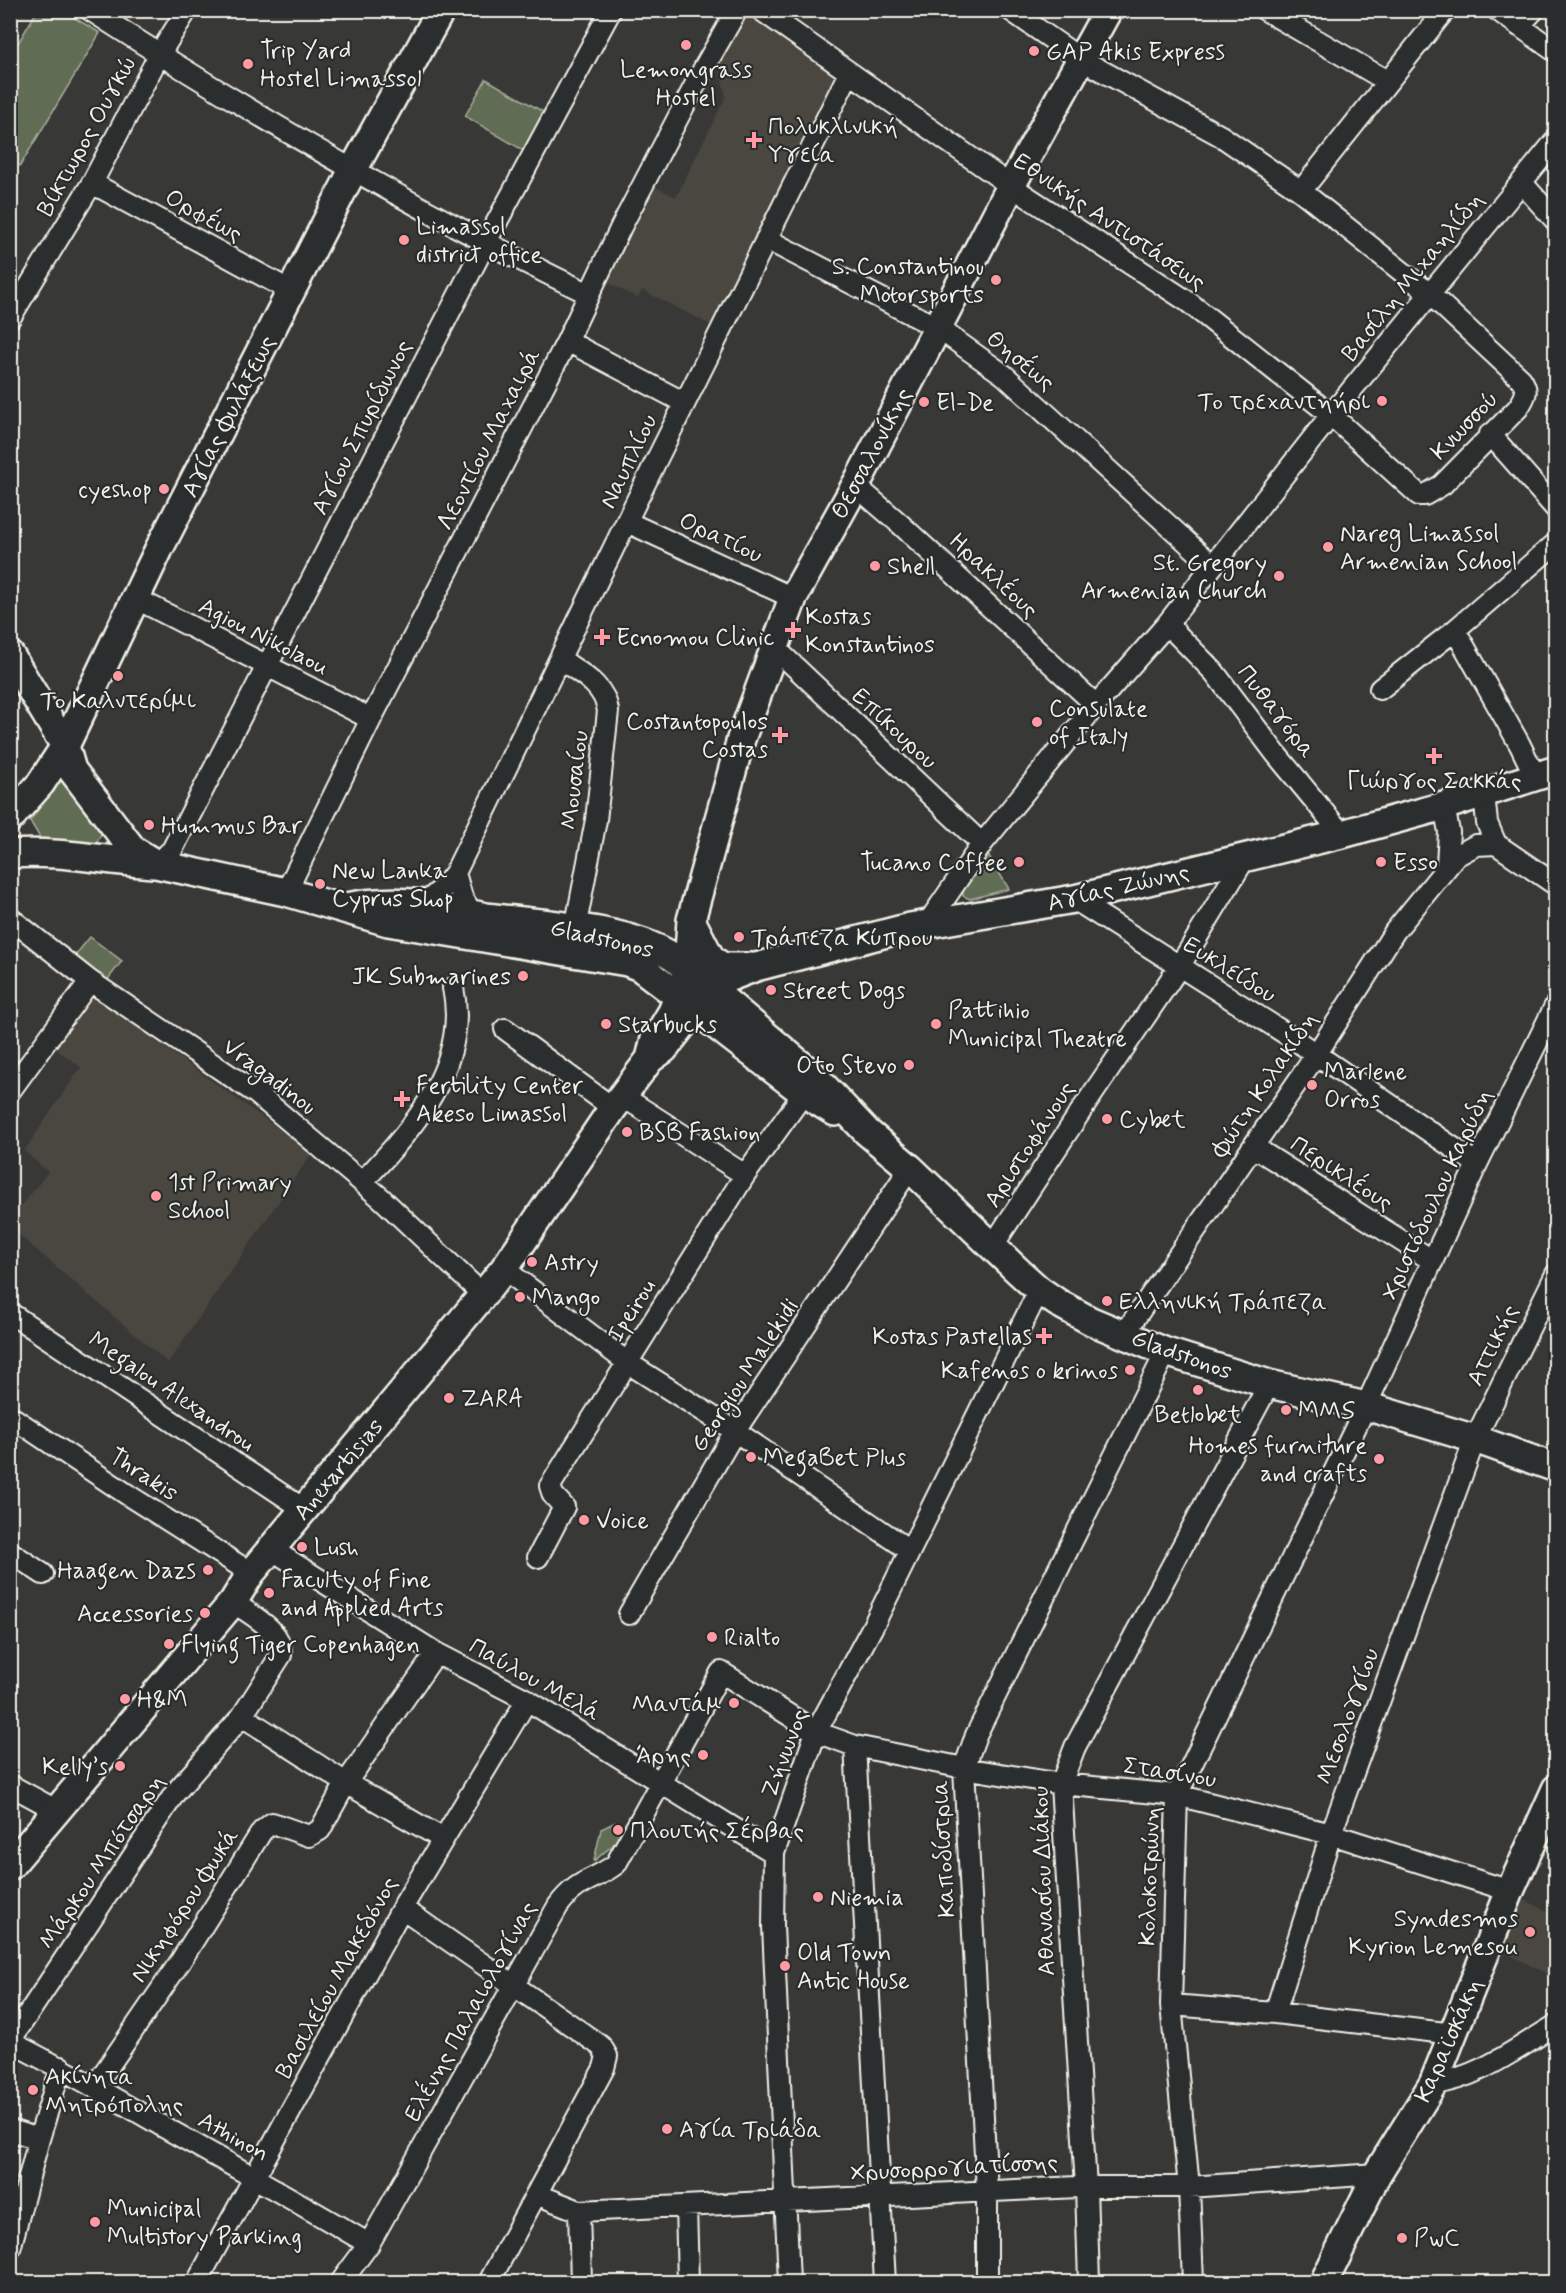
<svg xmlns="http://www.w3.org/2000/svg" width="1566" height="2293" font-family="Mynerve,sans-serif">
<style>
.built{fill:#494640}
.green{fill:#616c53;stroke:#aaae9e;stroke-width:1.5}
.lines{fill:none;stroke-linecap:round;stroke-linejoin:round}
.street-casing{stroke:#f4f1e8;stroke-width:24}
.secondary-casing{stroke:#f4f1e8;stroke-width:32}
.street{stroke:#2a2d2e;stroke-width:20}
.secondary{stroke:#2a2d2e;stroke-width:27}
.poi-dot{fill:#ff9aa2;stroke:#2a2d2e;stroke-width:2}
.labels{text-anchor:middle;stroke-width:4.5;stroke-linejoin:round;paint-order:stroke}
.poi-label{font-size:24px;fill:#f4f1e8;stroke:#2a2d2e;text-anchor:start}
.street-label{font-size:24px;fill:#f4f1e8;stroke:#2a2d2e}
</style>
<rect width="100%" height="100%" fill="#383836"/>
<filter id="ink" filterUnits="userSpaceOnUse"><feTurbulence type="fractalNoise" baseFrequency=".0167" numOctaves="2"/><feDisplacementMap in="SourceGraphic" scale="12" xChannelSelector="R" yChannelSelector="G"/><feConvolveMatrix kernelMatrix="1 2 1 2 8 2 1 2 1" color-interpolation-filters="sRGB"/></filter>
<g filter="url(#ink)">
<!-- built -->
<path class="built" d="M753,14L833,70L834,79L713,326L642,290L638,298L604,281L652,185L676,197L726,96L720,72L721,54L744,17Z
M89,993L312,1153L168,1363L11,1228L10,1220L48,1172L24,1151L81,1067L50,1045Z
M1521,1898L1555,1915V1978L1496,1948Z"/>
<!-- green -->
<path class="green" d="M37,11H63L100,33L20,166L11,160V55Z
M486,79L547,114L526,152L465,116Z
M60,779L74,784L106,825L96,844L48,851L30,821Z
M989,856L1009,889L970,899L963,896V889Z
M90,937L122,961L106,982L74,957Z
M616,1822L623,1834L619,1840L594,1861L601,1829Z"/>
<g class="lines">
<!-- street casing -->
<g class="street-casing">
<path id="street" d="M90,10C251,114 417,211 589,294
M761,10L1011,186L1187,301L1331,415L1419,495H1425L1442,485L1518,408C1526,396 1529,391 1521,379L1430,294L1301,191L1221,136L1082,60L1010,10
M1265,10L1387,81
M1497,10L1556,52
M1519,26L1534,10
M92,183L291,291
M1522,183L1556,221
M1301,191L1445,10
M766,239L938,328L1004,375L1212,565
M10,318L92,183L159,55L187,10
M567,341L685,403
M1490,434L1556,509
M855,485L899,523L1096,705
M627,522L793,598
M135,598L371,719
M1167,624L1214,672L1276,754L1342,834
M1455,630L1520,745L1536,778
M775,648L982,844
M560,659C580,673 605,685 608,711L596,820L575,929
M1380,689L1455,630L1556,543
M1484,794L1487,823L1496,844L1556,885
M1444,806L1449,832L1447,864
M156,864L172,850L486,242L611,10
M455,873L462,897L473,915
M286,892L371,719L567,341L621,227L705,66L737,10
M1074,899L1291,1037L1477,1164
M424,904L444,887L455,873L656,461L849,73
M10,918L90,981L257,1094L381,1198L483,1295
M928,923L982,844L1096,705L1167,624L1331,415L1556,140
M505,1029L613,1108
M10,1091L90,981
M622,1096L745,1175
M1254,1147L1433,1261
M362,1182C411,1132 470,1064 453,988
M992,1247L1079,1114L1179,967L1245,858
M504,1269L628,1363L735,1431L909,1550
M10,1313L305,1510
M1124,1334L1316,1055L1395,931L1456,856L1476,845L1496,844
M10,1416L131,1497L251,1573
M271,1549L436,1653L527,1700L774,1853
M10,1552L43,1574
M538,1557L564,1507L553,1495L550,1486L745,1175L804,1093
M629,1614L735,1431L910,1168
M242,1716L346,1783L443,1839
M855,1746L885,2282
M10,1785L56,1810
M402,1908L601,2046L607,2056L604,2068L489,2282
M1171,2005L1275,2013L1454,2034
M1275,2013L1331,1834L1475,1439L1556,1274
M10,2041L175,1793L242,1716L281,1655C283,1630 252,1616 233,1602
M10,2042C63,2068 112,2097 162,2126C232,2165 300,2203 369,2244
M1433,2084C1479,2078 1517,2048 1556,2025
M95,2086L180,1962L262,1831L272,1823L309,1836L320,1830L346,1783L436,1653
M10,2130L39,2139
M536,2194L579,2211L1078,2187H1189L1377,2174
M686,2206L688,2282
M579,2211L581,2282
M10,2249L39,2139L61,2067
M197,2282L402,1908L527,1700
M341,2282L369,2244L558,1906C578,1879 592,1882 616,1864L721,1672L816,1732L855,1746L964,1768L1061,1784L1177,1795L1331,1834L1510,1891
M789,2282L773,1926L774,1853L816,1732L873,1626L1039,1290
M987,2282V2191L964,1768L976,1735L1166,1352
M1089,2282L1086,2187L1061,1784L1075,1747L1269,1384
M1193,2282L1189,2187L1171,2005L1177,1795L1366,1406L1477,1164L1556,1004"/>
</g>
<!-- secondary casing -->
<g class="secondary-casing">
<path id="secondary" d="M10,655L65,746L72,770L133,850L156,864L286,892L388,922L627,962L640,967L804,1093L835,1112
M10,818L41,783L65,746L159,549L353,170L441,10
M10,854C58,850 107,861 154,864
M342,908C368,902 397,901 424,904C445,907 466,914 487,917C543,924 626,927 673,957L814,1076L867,1132L910,1168L1018,1271L1039,1290L1058,1303L1091,1321L1166,1352L1269,1384L1366,1406L1475,1439L1556,1468
M692,922L711,959L723,967H752
M694,991L756,967L910,927L1074,899L1342,834L1444,806L1556,770
M650,1059L654,1042L672,1012L688,970L691,920L741,739L793,598L859,479L1011,186L1108,10
M10,1866L233,1602L251,1573L483,1295L504,1269L613,1108L650,1059L664,1049L695,1009L708,986
M1324,2282L1377,2174L1433,2084L1510,1891L1556,1789"/>
</g>
<!-- street -->
<use href="#street" class="street"/>
<!-- secondary -->
<use href="#secondary" class="secondary"/>
</g>
</g>
<!-- markers -->
<g class="poi-dot">
<circle cx="686" cy="45" r="6"/>
<circle cx="1034" cy="51" r="6"/>
<circle cx="248" cy="64" r="6"/>
<path d="M751 131h6v6h6v6h-6v6h-6v-6h-6v-6h6z"/>
<circle cx="404" cy="240" r="6"/>
<circle cx="996" cy="280" r="6"/>
<circle cx="1382" cy="401" r="6"/>
<circle cx="924" cy="402" r="6"/>
<circle cx="164" cy="489" r="6"/>
<circle cx="1328" cy="547" r="6"/>
<circle cx="875" cy="566" r="6"/>
<circle cx="1279" cy="576" r="6"/>
<path d="M790 621h6v6h6v6h-6v6h-6v-6h-6v-6h6z"/>
<path d="M599 628h6v6h6v6h-6v6h-6v-6h-6v-6h6z"/>
<circle cx="118" cy="676" r="6"/>
<circle cx="1037" cy="722" r="6"/>
<path d="M777 726h6v6h6v6h-6v6h-6v-6h-6v-6h6z"/>
<path d="M1431 747h6v6h6v6h-6v6h-6v-6h-6v-6h6z"/>
<circle cx="149" cy="825" r="6"/>
<circle cx="1019" cy="862" r="6"/>
<circle cx="1381" cy="862" r="6"/>
<circle cx="320" cy="884" r="6"/>
<circle cx="739" cy="937" r="6"/>
<circle cx="523" cy="976" r="6"/>
<circle cx="771" cy="990" r="6"/>
<circle cx="606" cy="1024" r="6"/>
<circle cx="936" cy="1024" r="6"/>
<circle cx="909" cy="1065" r="6"/>
<circle cx="1312" cy="1085" r="6"/>
<path d="M399 1090h6v6h6v6h-6v6h-6v-6h-6v-6h6z"/>
<circle cx="1107" cy="1119" r="6"/>
<circle cx="627" cy="1132" r="6"/>
<circle cx="156" cy="1196" r="6"/>
<circle cx="532" cy="1262" r="6"/>
<circle cx="520" cy="1297" r="6"/>
<circle cx="1107" cy="1301" r="6"/>
<path d="M1041 1327h6v6h6v6h-6v6h-6v-6h-6v-6h6z"/>
<circle cx="1130" cy="1370" r="6"/>
<circle cx="1198" cy="1390" r="6"/>
<circle cx="449" cy="1398" r="6"/>
<circle cx="1286" cy="1410" r="6"/>
<circle cx="751" cy="1457" r="6"/>
<circle cx="1379" cy="1459" r="6"/>
<circle cx="584" cy="1520" r="6"/>
<circle cx="302" cy="1547" r="6"/>
<circle cx="208" cy="1570" r="6"/>
<circle cx="269" cy="1593" r="6"/>
<circle cx="205" cy="1613" r="6"/>
<circle cx="712" cy="1637" r="6"/>
<circle cx="169" cy="1644" r="6"/>
<circle cx="125" cy="1699" r="6"/>
<circle cx="734" cy="1703" r="6"/>
<circle cx="703" cy="1755" r="6"/>
<circle cx="120" cy="1766" r="6"/>
<circle cx="618" cy="1830" r="6"/>
<circle cx="818" cy="1897" r="6"/>
<circle cx="1530" cy="1932" r="6"/>
<circle cx="785" cy="1966" r="6"/>
<circle cx="33" cy="2090" r="6"/>
<circle cx="667" cy="2129" r="6"/>
<circle cx="95" cy="2222" r="6"/>
<circle cx="1402" cy="2238" r="6"/>
</g>
<g class="labels">
<!-- poi labels -->
<g class="poi-label">
<text x="260" y="58">Trip Yard<tspan x="260" dy="28">Hostel Limassol</tspan></text>
<text x="1046" y="59">GAP Akis Express</text>
<text x="686" y="77" text-anchor="middle">Lemongrass<tspan x="686" dy="28">Hostel</tspan></text>
<text x="768" y="134">Πολυκλινική<tspan x="768" dy="28">Υγεία</tspan></text>
<text x="416" y="234">Limassol<tspan x="416" dy="28">district office</tspan></text>
<text x="984" y="274" text-anchor="end">S. Constantinou<tspan x="984" dy="28">Motorsports</tspan></text>
<text x="1370" y="409" text-anchor="end">Το τρεχαντηήρι</text>
<text x="936" y="410">El-De</text>
<text x="152" y="497" text-anchor="end">cyeshop</text>
<text x="1340" y="541">Nareg Limassol<tspan x="1340" dy="28">Armenian School</tspan></text>
<text x="1267" y="570" text-anchor="end">St. Gregory<tspan x="1267" dy="28">Armenian Church</tspan></text>
<text x="887" y="574">Shell</text>
<text x="805" y="624">Kostas<tspan x="805" dy="28">Konstantinos</tspan></text>
<text x="616" y="645">Ecnomou Clinic</text>
<text x="118" y="708" text-anchor="middle">Το Καλντερίμι</text>
<text x="1049" y="716">Consulate<tspan x="1049" dy="28">of Italy</tspan></text>
<text x="768" y="729" text-anchor="end">Costantopoulos<tspan x="768" dy="28">Costas</tspan></text>
<text x="1434" y="788" text-anchor="middle">Γιώργος Σακκάς</text>
<text x="161" y="833">Hummus Bar</text>
<text x="1007" y="870" text-anchor="end">Tucano Coffee</text>
<text x="1393" y="870">Esso</text>
<text x="332" y="878">New Lanka<tspan x="332" dy="28">Cyprus Shop</tspan></text>
<text x="751" y="945">Τράπεζα Κύπρου</text>
<text x="511" y="984" text-anchor="end">JK Submarines</text>
<text x="783" y="998">Street Dogs</text>
<text x="948" y="1018">Pattihio<tspan x="948" dy="28">Municipal Theatre</tspan></text>
<text x="618" y="1032">Starbucks</text>
<text x="897" y="1073" text-anchor="end">Oto Stevo</text>
<text x="1324" y="1079">Marlene<tspan x="1324" dy="28">Orros</tspan></text>
<text x="416" y="1093">Fertility Center<tspan x="416" dy="28">Akeso Limassol</tspan></text>
<text x="1119" y="1127">Cybet</text>
<text x="639" y="1140">BSB Fashion</text>
<text x="168" y="1190">1st Primary<tspan x="168" dy="28">School</tspan></text>
<text x="544" y="1270">Astry</text>
<text x="532" y="1305">Mango</text>
<text x="1119" y="1309">Ελληνική Τράπεζα</text>
<text x="1032" y="1344" text-anchor="end">Kostas Pastellas</text>
<text x="1118" y="1378" text-anchor="end">Kafenos o krinos</text>
<text x="461" y="1406">ZARA</text>
<text x="1298" y="1418">MMS</text>
<text x="1198" y="1422" text-anchor="middle">Betlobet</text>
<text x="1367" y="1453" text-anchor="end">Homes furniture<tspan x="1367" dy="28">and crafts</tspan></text>
<text x="763" y="1465">MegaBet Plus</text>
<text x="596" y="1528">Voice</text>
<text x="314" y="1555">Lush</text>
<text x="196" y="1578" text-anchor="end">Haagen Dazs</text>
<text x="281" y="1587">Faculty of Fine<tspan x="281" dy="28">and Applied Arts</tspan></text>
<text x="193" y="1621" text-anchor="end">Accessories</text>
<text x="724" y="1645">Rialto</text>
<text x="181" y="1652">Flying Tiger Copenhagen</text>
<text x="137" y="1707">H&amp;M</text>
<text x="722" y="1711" text-anchor="end">Μαντάμ</text>
<text x="691" y="1763" text-anchor="end">Άρης</text>
<text x="108" y="1774" text-anchor="end">Kelly’s</text>
<text x="630" y="1838">Πλουτής Σέρβας</text>
<text x="830" y="1905">Niemia</text>
<text x="1518" y="1926" text-anchor="end">Syndesmos<tspan x="1518" dy="28">Kyrion Lemesou</tspan></text>
<text x="797" y="1960">Old Town<tspan x="797" dy="28">Antic House</tspan></text>
<text x="45" y="2084">Ακίνητα<tspan x="45" dy="28">Μητρόπολης</tspan></text>
<text x="679" y="2137">Αγία Τριάδα</text>
<text x="107" y="2216">Municipal<tspan x="107" dy="28">Multistory Parking</tspan></text>
<text x="1414" y="2246">PwC</text>
</g>
<!-- street labels -->
<g class="street-label">
<text transform="translate(86 136) rotate(-61)" y="8">Βίκτωρος Ουγκώ</text>
<text transform="translate(204 215) rotate(29)" y="8">Ορφέως</text>
<text transform="translate(1110 221) rotate(34)" y="8">Εθνικής Αντιστάσεως</text>
<text transform="translate(1412 276) rotate(-51)" y="8">Βασίλη Μιχαηλίδη</text>
<text transform="translate(1021 360) rotate(39)" y="8">Θησέως</text>
<text transform="translate(228 416) rotate(-63)" y="8">Αγίας Φυλάξεως</text>
<text transform="translate(1464 425) rotate(-46)" y="8">Κνωσσού</text>
<text transform="translate(361 427) rotate(-63)" y="8">Αγίου Σπυρίδωνος</text>
<text transform="translate(488 439) rotate(-63)" y="8">Λεοντίου Μαχαιρά</text>
<text transform="translate(871 453) rotate(-62)" y="8">Θεσσαλονίκης</text>
<text transform="translate(628 461) rotate(-64)" y="8">Ναυπλίου</text>
<text transform="translate(721 537) rotate(25)" y="8">Ορατίου</text>
<text transform="translate(994 575) rotate(43)" y="8">Ηρακλέους</text>
<text transform="translate(264 636) rotate(27)" y="8">Agiou Nikolaou</text>
<text transform="translate(1277 711) rotate(52)" y="8">Πυθαγόρα</text>
<text transform="translate(895 728) rotate(43)" y="8">Επίκουρου</text>
<text transform="translate(574 780) rotate(-83)" y="8">Μουσαίου</text>
<text transform="translate(1118 887) rotate(-13)" y="8">Αγίας Ζώνης</text>
<text transform="translate(602 938) rotate(13)" y="8">Gladstonos</text>
<text transform="translate(1230 969) rotate(32)" y="8">Ευκλείδου</text>
<text transform="translate(270 1076) rotate(37)" y="8">Vragadinou</text>
<text transform="translate(1264 1084) rotate(-56)" y="8">Φώτη Κολακίδη</text>
<text transform="translate(1029 1144) rotate(-57)" y="8">Αριστοφάνους</text>
<text transform="translate(1342 1173) rotate(33)" y="8">Περικλέους</text>
<text transform="translate(1436 1194) rotate(-65)" y="8">Χριστόδουλου Καρύδη</text>
<text transform="translate(631 1310) rotate(-58)" y="8">Ipeirou</text>
<text transform="translate(1492 1345) rotate(-64)" y="8">Αττικής</text>
<text transform="translate(1182 1354) rotate(20)" y="8">Gladstonos</text>
<text transform="translate(744 1375) rotate(-57)" y="8">Georgiou Malekidi</text>
<text transform="translate(172 1391) rotate(34)" y="8">Megalou Alexandrou</text>
<text transform="translate(338 1469) rotate(-50)" y="8">Anexartisias</text>
<text transform="translate(144 1474) rotate(33)" y="8">Thrakis</text>
<text transform="translate(535 1679) rotate(29)" y="8">Παύλου Μελά</text>
<text transform="translate(1347 1716) rotate(-70)" y="8">Μεσολογγίου</text>
<text transform="translate(784 1753) rotate(-69)" y="8">Ζήνωνος</text>
<text transform="translate(1170 1772) rotate(9)" y="8">Στασίνου</text>
<text transform="translate(943 1849) rotate(-93)" y="8">Καποδίστρια</text>
<text transform="translate(101 1861) rotate(-56)" y="8">Μάρκου Μπότσαρη</text>
<text transform="translate(1149 1876) rotate(-88)" y="8">Κολοκοτρώνη</text>
<text transform="translate(1043 1881) rotate(-92)" y="8">Αθανασίου Διάκου</text>
<text transform="translate(184 1905) rotate(-57)" y="8">Νικηφόρου Φωκά</text>
<text transform="translate(336 1977) rotate(-61)" y="8">Βασιλείου Μακεδόνος</text>
<text transform="translate(470 2011) rotate(-61)" y="8">Ελένης Παλαιολογίνας</text>
<text transform="translate(1448 2040) rotate(-66)" y="8">Καραϊσκάκη</text>
<text transform="translate(234 2136) rotate(29)" y="8">Athinon</text>
<text transform="translate(954 2167) rotate(-3)" y="8">Χρυσορρογιατίσσης</text>
</g>
</g>
<!-- margin -->
<rect width="1566" height="2293" fill="none" stroke="#2a2d2e" stroke-width="36"/>
<rect x="18" y="18" width="1530" height="2257" fill="none" stroke="#f4f1e8" stroke-width="2" filter="url(#ink)"/>
</svg>
